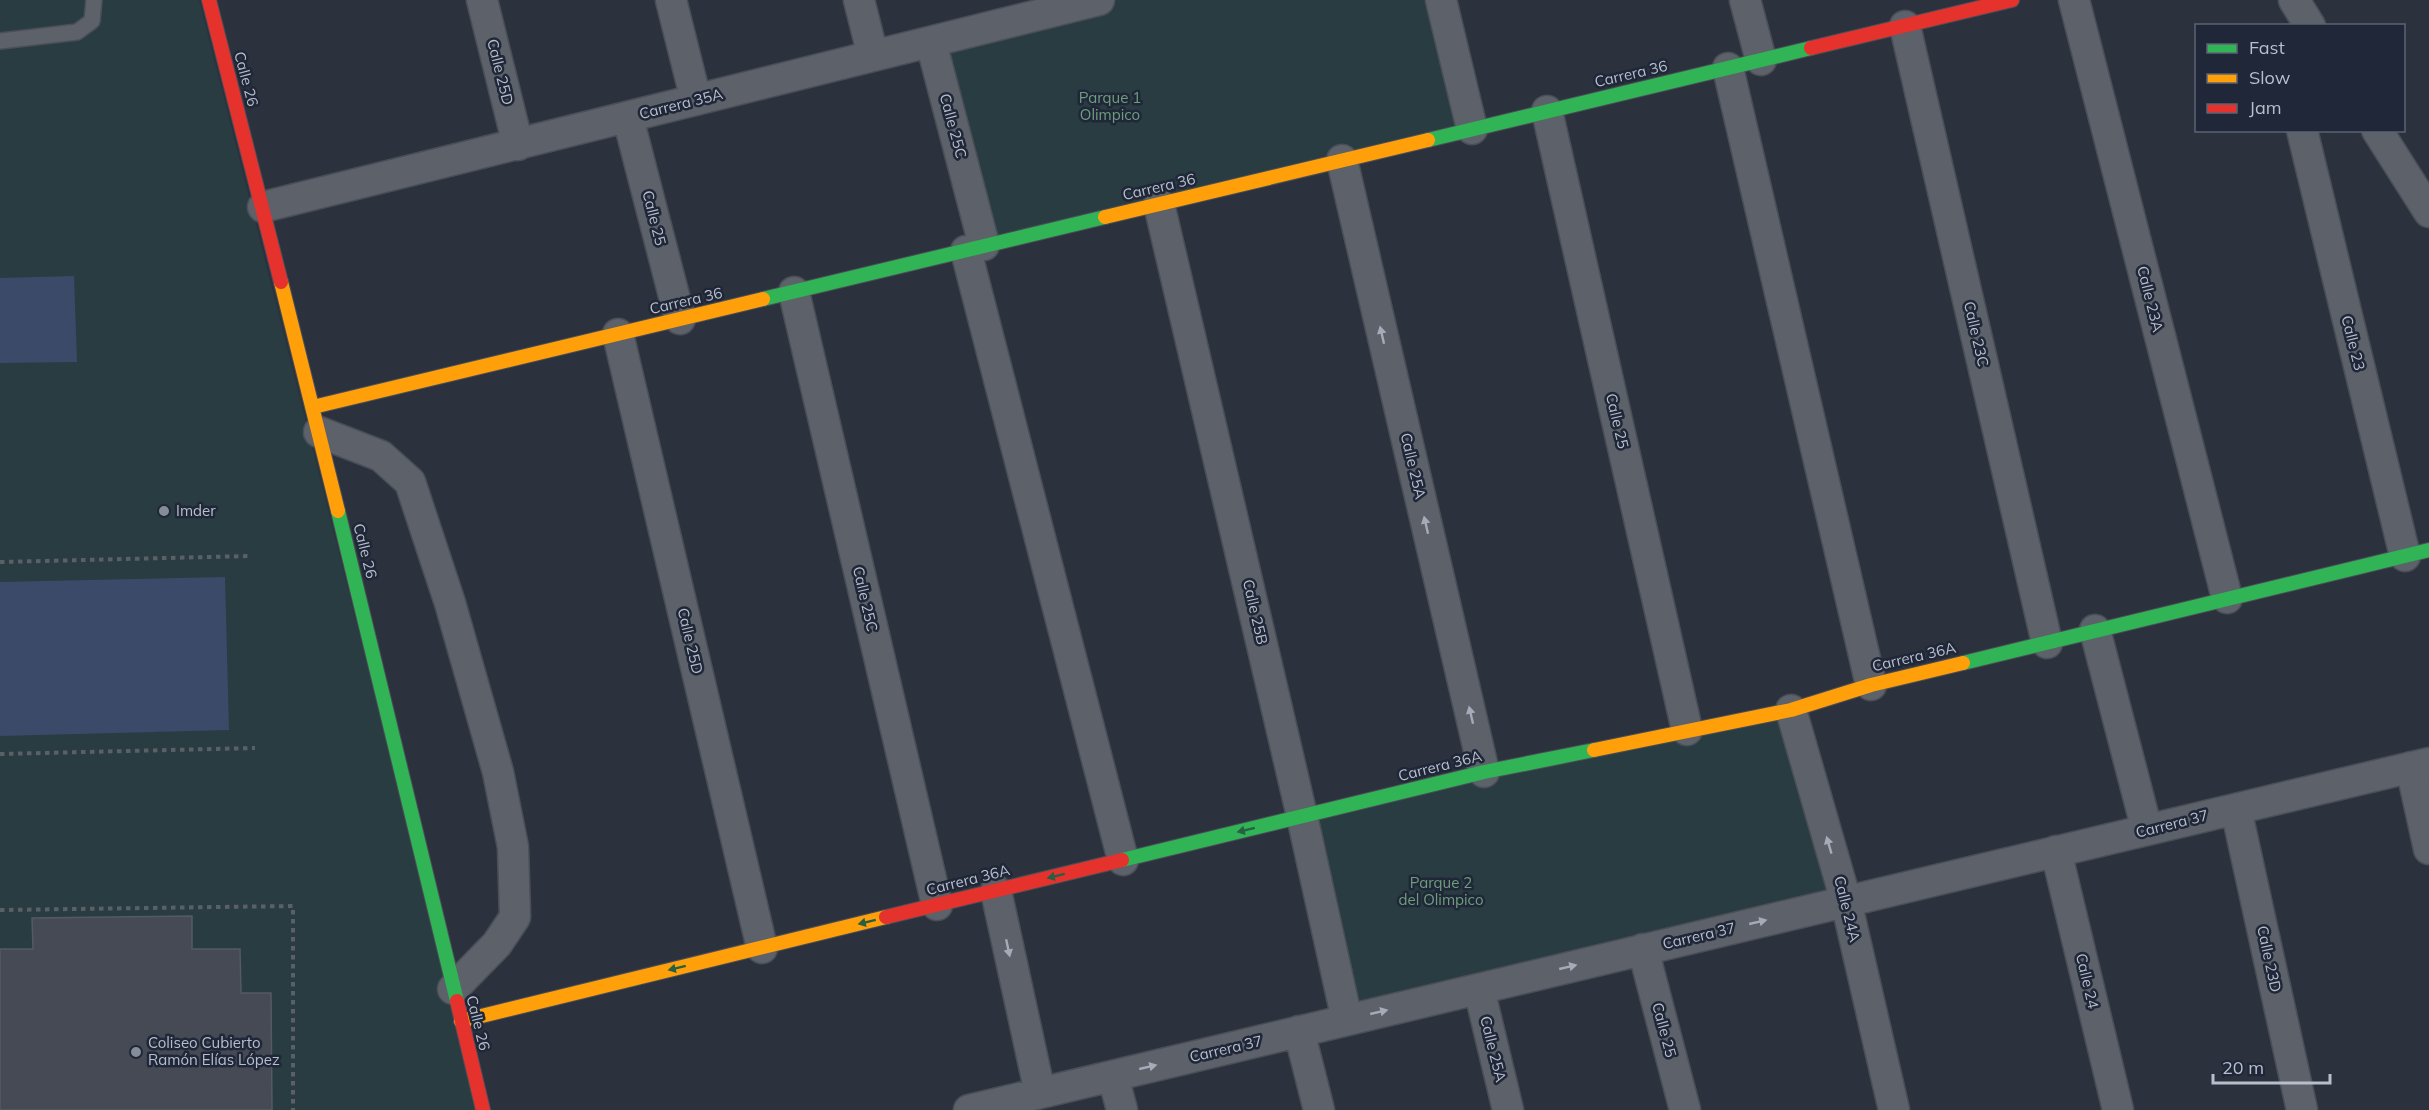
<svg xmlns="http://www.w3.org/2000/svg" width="2429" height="1110" font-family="Mulish,sans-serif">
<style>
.green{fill:#293c42}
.water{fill:#3a4a68}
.building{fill:#454a54;stroke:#545a63;stroke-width:1.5}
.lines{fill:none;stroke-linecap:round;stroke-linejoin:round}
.lane-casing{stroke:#4a4e57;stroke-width:18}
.street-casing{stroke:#4a4e57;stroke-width:33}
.fast-casing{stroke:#4a4e57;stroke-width:16}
.slow-casing{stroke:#4a4e57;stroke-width:16}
.jam-casing{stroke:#4a4e57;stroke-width:16}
.path{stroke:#5a6066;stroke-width:4;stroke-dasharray:4.5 4.5;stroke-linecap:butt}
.lane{stroke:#5d6169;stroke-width:15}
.street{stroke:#5d6169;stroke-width:30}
.fast{stroke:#30b455;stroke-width:14}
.slow{stroke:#ff9f0a;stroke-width:14}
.jam{stroke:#e5322d;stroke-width:14}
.oneway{fill:#a5abb8}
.oneway2{fill:#265f44}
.poi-dot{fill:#868d9a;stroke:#1f2738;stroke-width:2}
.labels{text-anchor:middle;stroke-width:5;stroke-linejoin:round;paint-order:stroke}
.street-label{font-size:15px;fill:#b7becc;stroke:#1f2738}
.park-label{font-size:15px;fill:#6e9e7c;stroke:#1f2738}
.poi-label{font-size:15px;fill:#b7becc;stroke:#1f2738;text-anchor:start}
</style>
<rect width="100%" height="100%" fill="#2c323d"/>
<!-- green -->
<path class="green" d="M0,0H199L480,1110H0Z
M1100,0H1441L1472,129L984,245L931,42Z
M1791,710L1846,901L1347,1020L1302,816Z"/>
<!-- water -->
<path class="water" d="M74,276L77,362L0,363V278Z
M225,577L229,730L0,736V582Z"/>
<!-- building -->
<path class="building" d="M192,916V949H240L241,993H271L272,1110H0V949H33L32,918Z"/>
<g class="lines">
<!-- lane casing -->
<g class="lane-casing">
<path id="lane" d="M0,41L77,32L92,21L94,0"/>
</g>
<!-- street casing -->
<g class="street-casing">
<path id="street" d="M482,0L518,145
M671,0L696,100
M859,0L873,56
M1441,0L1472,129
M1745,0L1761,60
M2074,0L2227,598
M2294,0L2310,26
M1905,26L2047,643
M931,42L984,245
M1728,68L1871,685
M1547,111L1687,730
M628,118L680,319
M2302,130L2405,556
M2377,130L2429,212
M1342,160L1484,772
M1159,204L1302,816L1347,1020
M263,207L1099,0
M966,251L1123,860
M794,292L937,905
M618,334L762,948
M319,432L381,456L410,482L450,603L498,772L513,847L515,917L497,944L453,989
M2095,630L2147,830
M1791,710L1846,901L1894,1110
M2411,767L2429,849
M2236,809L2302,1110
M2056,851L2118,1110
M996,891L1040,1093
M1643,949L1685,1110
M1479,989L1508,1110
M1299,1031L1319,1110
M1113,1076L1122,1110
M969,1110L2429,763"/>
</g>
<!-- fast casing -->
<g class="fast-casing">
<path id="fast" d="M1428,140L1811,48
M763,299L1105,217
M338,511L457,1001
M1963,663L2429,550
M1122,860L1484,772L1594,750"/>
</g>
<!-- slow casing -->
<g class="slow-casing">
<path id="slow" d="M1105,217L1428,140
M281,282L338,511
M313,407L763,299
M1594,750L1791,710L1871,685L1963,663
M461,1021L886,917"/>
</g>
<!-- jam casing -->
<g class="jam-casing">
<path id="jam" d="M209,0L281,282
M1811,48L2012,0
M886,917L1122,860
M457,1001L483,1110"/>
</g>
<!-- path -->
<path class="path" d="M0,562L250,556
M0,754L255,748
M0,910L293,906V1110"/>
<!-- lane -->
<use href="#lane" class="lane"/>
<!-- street -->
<use href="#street" class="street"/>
<!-- fast -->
<use href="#fast" class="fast"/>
<!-- slow -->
<use href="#slow" class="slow"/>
<!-- jam -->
<use href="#jam" class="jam"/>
</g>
<!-- one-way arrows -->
<defs><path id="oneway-solid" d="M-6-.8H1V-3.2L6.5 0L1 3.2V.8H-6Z" transform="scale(1.5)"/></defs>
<g class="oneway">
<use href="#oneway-solid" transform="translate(1382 335) rotate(-103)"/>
<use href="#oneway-solid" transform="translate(1426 525) rotate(-103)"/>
<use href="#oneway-solid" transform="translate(1471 715) rotate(-103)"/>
<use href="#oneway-solid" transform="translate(1829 845) rotate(-106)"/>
<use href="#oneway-solid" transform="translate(1758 922) rotate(-13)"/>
<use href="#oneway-solid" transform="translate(1008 948) rotate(78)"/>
<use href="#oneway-solid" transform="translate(1568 967) rotate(-13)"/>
<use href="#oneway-solid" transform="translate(1379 1012) rotate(-13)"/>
<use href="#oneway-solid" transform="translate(1148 1067) rotate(-13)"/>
</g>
<g class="oneway2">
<use href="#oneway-solid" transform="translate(1246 830) rotate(166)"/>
<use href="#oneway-solid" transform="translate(1056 876) rotate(166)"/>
<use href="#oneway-solid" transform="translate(867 922) rotate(166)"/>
<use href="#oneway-solid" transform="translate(677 968) rotate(166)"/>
</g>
<!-- markers -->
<g class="poi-dot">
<circle cx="164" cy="511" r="6"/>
<circle cx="136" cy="1052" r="6"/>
</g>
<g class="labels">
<!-- street labels -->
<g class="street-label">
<text transform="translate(500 72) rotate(76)" y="5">Calle 25D</text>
<text transform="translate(1631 74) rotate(-13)" y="5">Carrera 36</text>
<text transform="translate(246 79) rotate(75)" y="5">Calle 26</text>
<text transform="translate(681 104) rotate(-14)" y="5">Carrera 35A</text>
<text transform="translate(953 126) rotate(75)" y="5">Calle 25C</text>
<text transform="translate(1159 187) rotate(-13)" y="5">Carrera 36</text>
<text transform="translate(654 218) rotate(76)" y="5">Calle 25</text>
<text transform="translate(2150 299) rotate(76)" y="5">Calle 23A</text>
<text transform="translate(686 301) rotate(-13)" y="5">Carrera 36</text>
<text transform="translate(1976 334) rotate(77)" y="5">Calle 23C</text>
<text transform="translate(2353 343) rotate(76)" y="5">Calle 23</text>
<text transform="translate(1617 421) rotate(77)" y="5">Calle 25</text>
<text transform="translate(1413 466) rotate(77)" y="5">Calle 25A</text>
<text transform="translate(365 551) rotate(76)" y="5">Calle 26</text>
<text transform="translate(865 599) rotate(77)" y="5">Calle 25C</text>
<text transform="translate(1255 612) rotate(77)" y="5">Calle 25B</text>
<text transform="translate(690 641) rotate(77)" y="5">Calle 25D</text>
<text transform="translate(1914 657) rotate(-13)" y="5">Carrera 36A</text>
<text transform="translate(1440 766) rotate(-14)" y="5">Carrera 36A</text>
<text transform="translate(2172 824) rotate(-14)" y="5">Carrera 37</text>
<text transform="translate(968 880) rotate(-14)" y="5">Carrera 36A</text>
<text transform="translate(1847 909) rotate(76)" y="5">Calle 24A</text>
<text transform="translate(1699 936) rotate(-13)" y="5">Carrera 37</text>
<text transform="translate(2269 959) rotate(78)" y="5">Calle 23D</text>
<text transform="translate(2087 981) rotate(77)" y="5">Calle 24</text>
<text transform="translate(478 1023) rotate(76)" y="5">Calle 26</text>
<text transform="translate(1664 1030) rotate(75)" y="5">Calle 25</text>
<text transform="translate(1226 1049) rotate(-13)" y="5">Carrera 37</text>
<text transform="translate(1493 1049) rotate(76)" y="5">Calle 25A</text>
</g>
<!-- park labels -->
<g class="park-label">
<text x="1110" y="103">Parque 1<tspan x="1110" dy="17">Olimpico</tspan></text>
<text x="1441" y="888">Parque 2<tspan x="1441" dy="17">del Olimpico</tspan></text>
</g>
<!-- poi labels -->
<g class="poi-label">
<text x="176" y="516">Imder</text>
<text x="148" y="1048">Coliseo Cubierto<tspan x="148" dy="17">Ramón Elías López</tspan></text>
</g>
</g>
<!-- legend -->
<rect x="2195" y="24" width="210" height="108" fill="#1f2738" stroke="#5c6373" stroke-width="1.5"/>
<rect x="2207" y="44" width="30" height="9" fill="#30b455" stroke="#5c6373" stroke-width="1.5"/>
<text x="2249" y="54" font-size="18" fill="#b7becc">Fast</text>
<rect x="2207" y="74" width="30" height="9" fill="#ff9f0a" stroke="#5c6373" stroke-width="1.5"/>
<text x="2249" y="84" font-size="18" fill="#b7becc">Slow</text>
<rect x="2207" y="104" width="30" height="9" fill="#e5322d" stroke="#5c6373" stroke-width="1.5"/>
<text x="2249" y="114" font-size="18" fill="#b7becc">Jam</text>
<!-- scale -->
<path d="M2213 1074v9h117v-9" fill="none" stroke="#b7becc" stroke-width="3"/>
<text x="2222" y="1074" font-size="18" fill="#b7becc" stroke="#1f2738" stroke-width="4.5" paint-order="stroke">20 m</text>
</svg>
